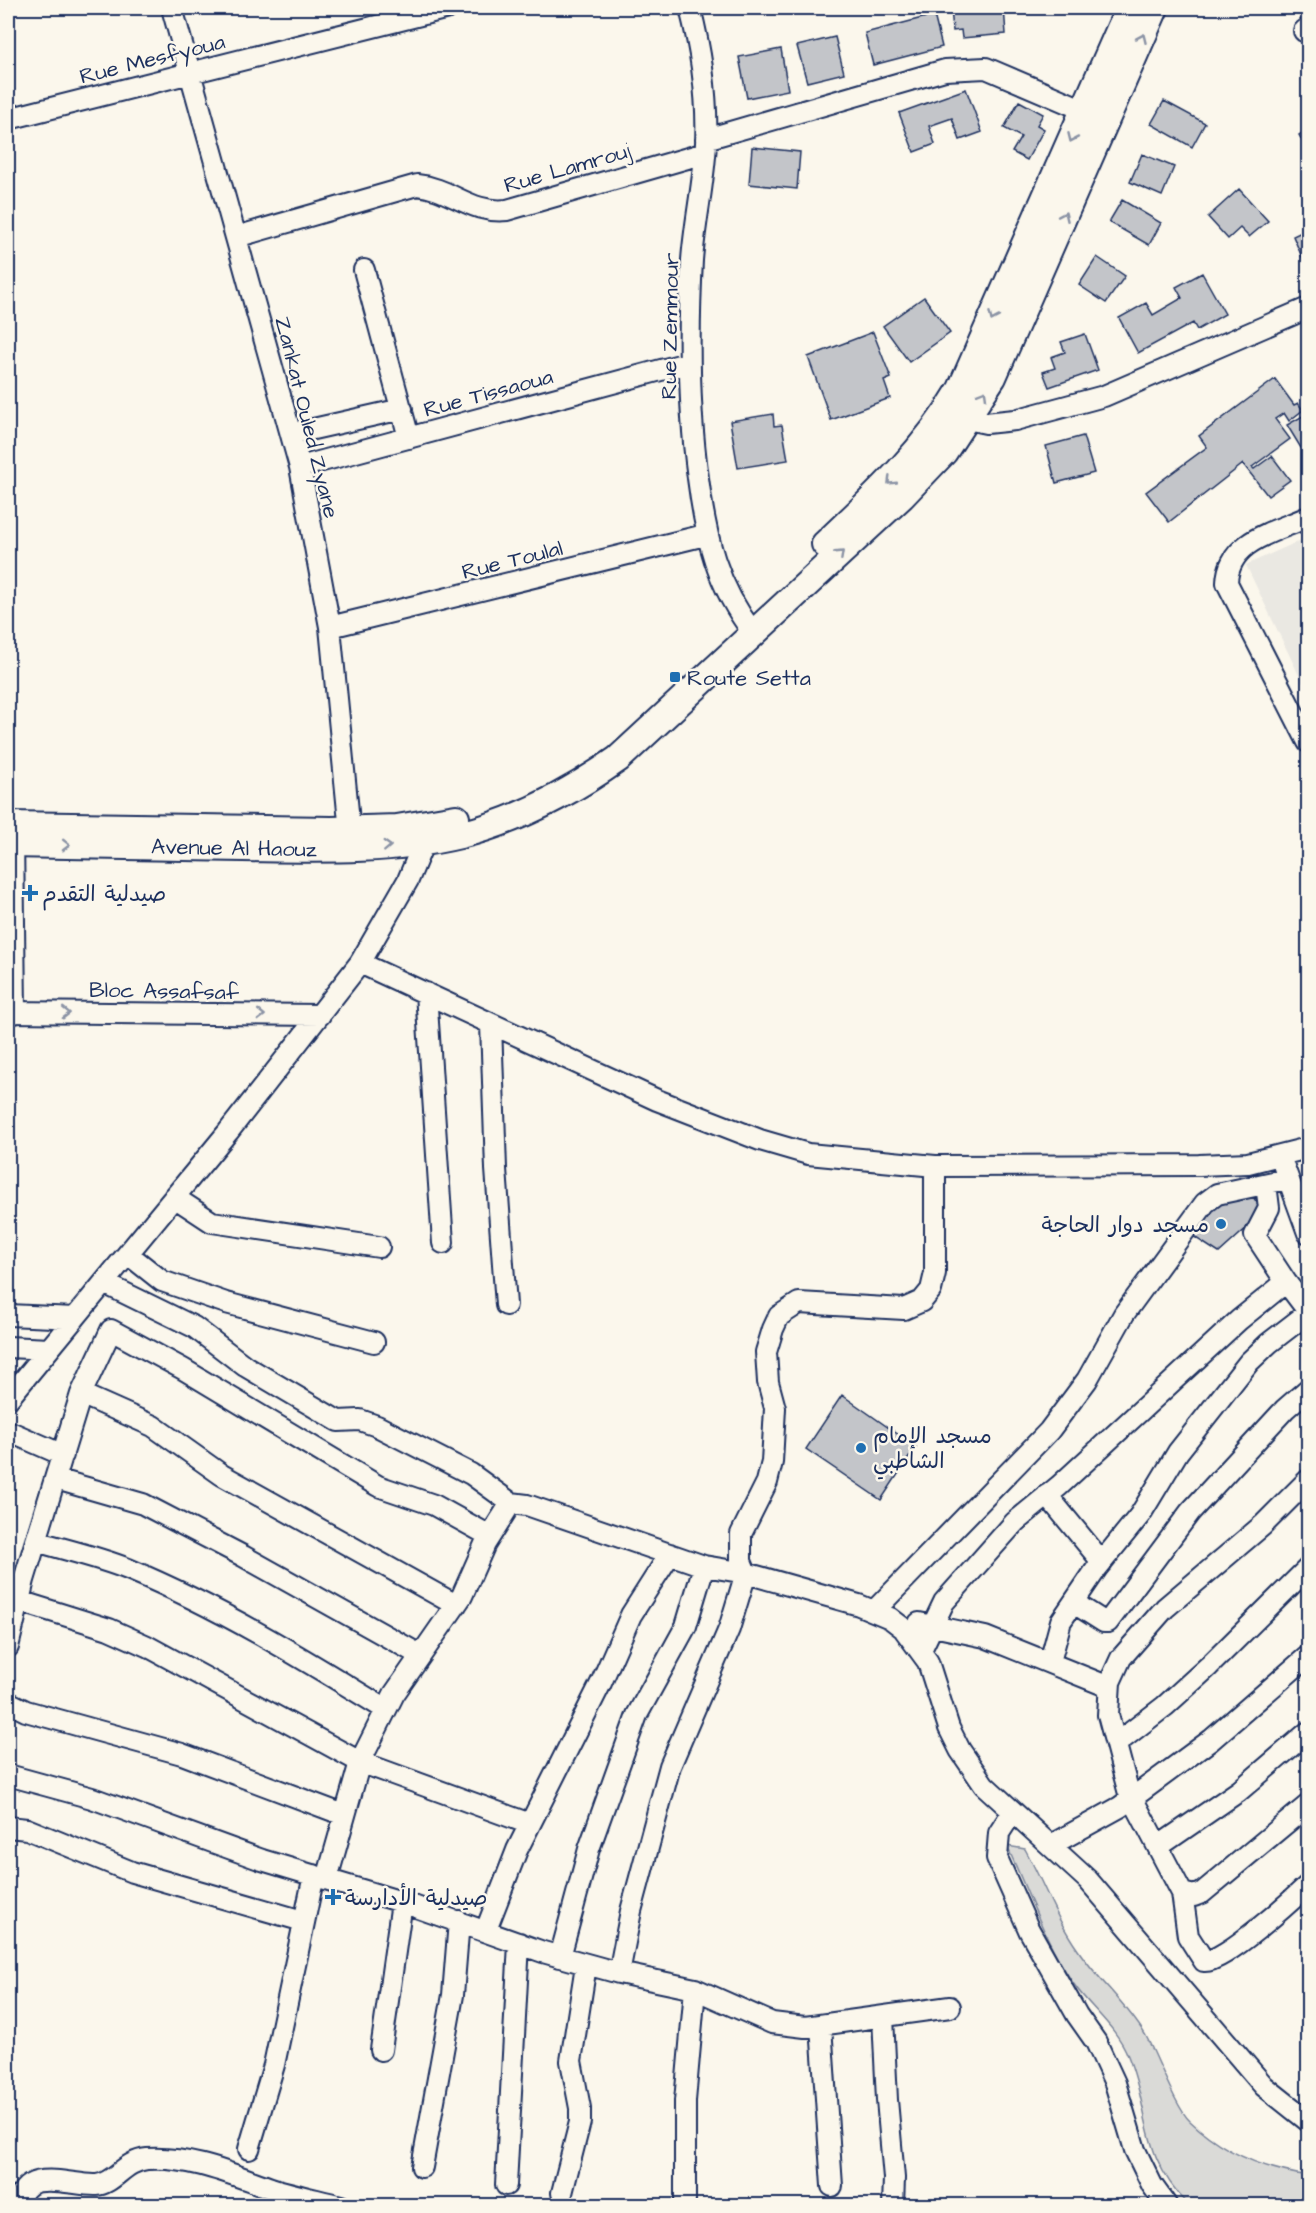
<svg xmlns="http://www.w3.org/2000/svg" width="1316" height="2213" font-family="'Architects Daughter','Playpen Sans Arabic',sans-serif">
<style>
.built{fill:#eae8e2}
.green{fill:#dadad7;stroke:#7a849a;stroke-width:1.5}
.building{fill:#c3c5c9;stroke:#1b2f5e;stroke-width:1.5}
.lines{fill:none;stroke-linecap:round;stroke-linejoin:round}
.minor-casing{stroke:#1b2f5e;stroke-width:24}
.major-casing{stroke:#1b2f5e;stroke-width:30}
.minor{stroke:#fbf7ec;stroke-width:20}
.major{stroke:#fbf7ec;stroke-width:26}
.oneway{stroke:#8b93a5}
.poi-dot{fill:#1f6fb2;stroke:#fbf7ec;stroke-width:2}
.labels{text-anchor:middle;stroke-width:5;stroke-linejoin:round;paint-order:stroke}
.street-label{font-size:22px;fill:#1b2f5e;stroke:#fbf7ec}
.poi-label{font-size:22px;fill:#1b2f5e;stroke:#fbf7ec;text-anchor:start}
</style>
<rect width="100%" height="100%" fill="#fbf7ec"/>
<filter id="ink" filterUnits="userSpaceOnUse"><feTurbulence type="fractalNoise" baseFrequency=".0167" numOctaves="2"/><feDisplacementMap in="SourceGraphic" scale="12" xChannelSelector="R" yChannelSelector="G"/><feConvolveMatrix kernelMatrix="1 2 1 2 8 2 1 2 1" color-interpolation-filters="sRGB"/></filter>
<g filter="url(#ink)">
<!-- built -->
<path class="built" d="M1308,537V694L1246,565Z"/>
<!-- green -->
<path class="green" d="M1007,1846L1025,1849C1043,1882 1056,1919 1078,1950C1098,1980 1127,2004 1146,2036C1157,2056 1176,2108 1190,2121C1222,2152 1265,2169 1308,2176V2205H1189C1140,2157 1151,2113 1128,2056C1117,2027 1089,2007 1073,1983C1045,1941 1028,1892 1007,1846Z"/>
<!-- building -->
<path class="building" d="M951,8H1004L1006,34L962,38L961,30L953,31Z
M934,15L942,47L873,65L865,33Z
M835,37L844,73L807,82L797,46Z
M781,49L788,90L747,98L739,57Z
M966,89L982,132L960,140L952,118L929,126L935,144L914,152L899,113Z
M1019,101L1043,114L1037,125L1044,129L1027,160L1012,152L1021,137L1004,128Z
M1164,101L1205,123L1192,147L1151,124Z
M1308,129V151L1299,135Z
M752,147L800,152L797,189L749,184Z
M1142,154L1174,167L1162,196L1130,182Z
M1239,189L1268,221L1249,237L1240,228L1228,239L1208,217Z
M1122,200L1161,223L1149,245L1109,222Z
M1308,229V271L1293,236Z
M1097,257L1125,276L1106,303L1079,285Z
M1202,273L1225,314L1197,330L1193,323L1138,353L1119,318L1146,303L1153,315L1182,298L1176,287Z
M924,297L950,333L909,362L883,326Z
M873,332L891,378L884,381L890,398L831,420L808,357Z
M1085,334L1098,370L1049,387L1043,372L1055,368L1051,357L1065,352L1061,342Z
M1275,379L1294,405L1298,403L1303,410L1289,421L1284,413L1275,419L1290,439L1252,467L1254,469L1272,456L1290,480L1268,496L1243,464L1169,522L1146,492L1207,447L1199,436Z
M1308,413V448L1306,445L1301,448L1287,425Z
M773,414L774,426L782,425L788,460L738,468L730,421Z
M1083,436L1094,473L1056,483L1046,446Z
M1249,1191L1260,1207V1216L1219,1253L1185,1231L1234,1192Z
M842,1395L916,1447L881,1500L806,1449Z"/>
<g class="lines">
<!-- minor casing -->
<g class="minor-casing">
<path id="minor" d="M172,8L300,467L330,627L351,842
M690,8C701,51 708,98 706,143C704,182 695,221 692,260C688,334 688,405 698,478C706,539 716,584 754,634
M1304,31L1308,28
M8,119L448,8
M706,139L945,70L986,68L1096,115
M236,237L417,185C451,188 470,214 507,210L705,153
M364,270L409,438
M954,412L967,419L986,423L1015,420L1104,396L1308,308
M291,434L402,409
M300,467L687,363
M1308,517C1275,532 1228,540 1227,583L1308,742
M330,627L705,535
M13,832L15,1013
M360,963L657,1100L760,1140L808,1154L935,1166L1199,1165L1248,1163L1308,1148
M426,993L443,1243
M8,1012L320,1015
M491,1024L496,1169L506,1305
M1284,1167L1308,1233
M174,1197L212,1222L379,1247
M128,1254L162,1281L226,1303L374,1342
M1286,1282L1308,1311
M104,1283L194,1327L245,1366L338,1421L360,1420L377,1426L471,1474L511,1503L527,1505L704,1566L746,1573L859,1605L890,1618L903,1628L928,1662L949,1728L960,1750L984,1785L1088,1880L1264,2086L1308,2121
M8,1315L75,1318
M8,1347L49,1349
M81,1394L153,1426L222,1475L456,1605
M8,1399L228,1132L360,963L408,880L424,842
M8,1431L63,1455
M56,1479L143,1504L243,1556L420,1655
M1308,1480L1263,1525L1165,1608L1121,1658L1110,1682L1108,1715L1128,1790L1182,1893L1188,1936L1204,1961C1222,1964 1292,1900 1308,1885
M1047,1495L1102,1562
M511,1503L485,1544L462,1596L394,1694L360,1762L530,1824
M36,1541C66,1550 98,1557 128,1569C219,1607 301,1657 385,1709
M19,1601L109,1629L147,1646L360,1762L327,1879
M1074,1603L1104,1622H1108L1190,1512L1285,1409L1308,1389
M875,1610L1049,1431L1087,1380L1124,1314L1205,1203L1217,1194L1287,1179
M919,1623L985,1637L1109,1687
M8,1647L24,1580L81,1394L111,1330L183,1369L378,1486L434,1505L490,1536
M921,1650L944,1602L1015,1522L1059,1486L1239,1320L1286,1282L1255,1235L1269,1208L1266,1184
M1050,1662L1061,1621L1097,1568L1140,1515L1178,1452L1249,1362L1269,1343L1308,1313
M8,1702L26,1711L182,1754L344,1815
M1117,1743L1165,1706L1209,1666L1308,1568
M8,1775L92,1798L262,1860L402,1902L543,1952L619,1973L695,1989L772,2023L805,2027L950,2007
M1012,1813L999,1833L997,1858L1029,1930L1077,2015L1096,2042L1115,2083L1135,2150L1152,2185L1167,2206
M8,1827L27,1829L132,1872L303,1921
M1051,1845L1120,1807L1211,1740L1308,1656
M1159,1846L1239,1791L1308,1732
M1182,1893L1194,1896L1202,1893L1308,1805
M486,1930L517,1850L601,1683L631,1615L670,1554
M560,1957L589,1849L637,1715L686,1626L704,1566
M619,1973L631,1911L670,1766L729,1629L746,1573L741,1561V1534L767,1482L772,1462L775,1408L768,1382L766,1352L773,1329L779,1316L799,1303L904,1309L922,1301L931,1290L935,1273V1166
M883,2017L887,2100L894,2178L893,2206
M821,2026L832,2186
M381,2050L402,1902
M249,2149L274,2065L314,1875
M422,2167L453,1995L459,1921
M506,2185L519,1943
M562,2193L580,2122V2108L571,2061L586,1965
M685,2200V2101L695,1989
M19,2206C22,2165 71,2186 96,2185C114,2184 124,2161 147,2159C190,2156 231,2174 271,2188C294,2195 318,2200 341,2206"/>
</g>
<!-- major casing -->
<g class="major-casing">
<path id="major" d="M825,544C876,496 925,450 961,389L1129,8
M8,825L332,830L397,828L456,818
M8,844C86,845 165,847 243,848C315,849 389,852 460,835C517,821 570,793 618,759L902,496L944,452L993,377L1155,8"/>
</g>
<!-- minor -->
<use href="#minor" class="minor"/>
<!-- major -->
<use href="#major" class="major"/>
</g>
<!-- one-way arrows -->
<defs><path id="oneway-chevron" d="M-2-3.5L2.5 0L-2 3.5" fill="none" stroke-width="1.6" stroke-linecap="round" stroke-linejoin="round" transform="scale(1.5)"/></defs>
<g class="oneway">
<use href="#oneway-chevron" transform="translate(1142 38) rotate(-66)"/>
<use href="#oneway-chevron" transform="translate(1072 138) rotate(114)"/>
<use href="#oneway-chevron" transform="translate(1064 216) rotate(-66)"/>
<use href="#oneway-chevron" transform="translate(993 317) rotate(114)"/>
<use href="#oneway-chevron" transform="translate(983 394) rotate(-60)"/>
<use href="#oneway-chevron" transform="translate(891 481) rotate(135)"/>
<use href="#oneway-chevron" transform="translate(840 554) rotate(-43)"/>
<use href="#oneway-chevron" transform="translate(66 845) rotate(1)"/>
<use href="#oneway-chevron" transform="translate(387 846) rotate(-3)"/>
<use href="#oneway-chevron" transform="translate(66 1013) rotate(1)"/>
<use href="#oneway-chevron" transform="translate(261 1015) rotate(1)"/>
</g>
</g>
<!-- markers -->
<g class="poi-dot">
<rect x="669" y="671" width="12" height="12" rx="3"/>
<path d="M27 884h6v6h6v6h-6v6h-6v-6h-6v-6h6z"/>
<circle cx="1221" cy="1224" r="6"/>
<circle cx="861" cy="1448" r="6"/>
<path d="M330 1888h6v6h6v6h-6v6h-6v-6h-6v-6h6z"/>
</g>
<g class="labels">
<!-- street labels -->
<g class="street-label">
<text transform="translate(152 58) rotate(-14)" y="8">Rue Mesfyoua</text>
<text transform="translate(567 167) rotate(-16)" y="8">Rue Lamrouj</text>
<text transform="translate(669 326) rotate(-89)" y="8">Rue Zemmour</text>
<text transform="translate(488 392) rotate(-15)" y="8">Rue Tissaoua</text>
<text transform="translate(308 417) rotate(76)" y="8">Zankat Ouled Zyane</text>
<text transform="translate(512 559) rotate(-14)" y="8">Rue Toulal</text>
<text transform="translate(234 847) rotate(1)" y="8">Avenue Al Haouz</text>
<text transform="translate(164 990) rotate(1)" y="8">Bloc Assafsaf</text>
</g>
<!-- poi labels -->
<g class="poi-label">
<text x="687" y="685">Route Setta</text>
<text x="42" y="901">صيدلية التقدم</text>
<text x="1209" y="1232" text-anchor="end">مسجد دوار الحاجة</text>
<text x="873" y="1443">مسجد الإمام<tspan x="873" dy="25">الشاطبي</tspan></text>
<text x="345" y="1905">صيدلية الأدارسة</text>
</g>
</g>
<!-- margin -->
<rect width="1316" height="2213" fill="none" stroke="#fbf7ec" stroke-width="30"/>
<rect x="15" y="15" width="1286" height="2183" fill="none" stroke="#1b2f5e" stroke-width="2" filter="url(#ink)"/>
</svg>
